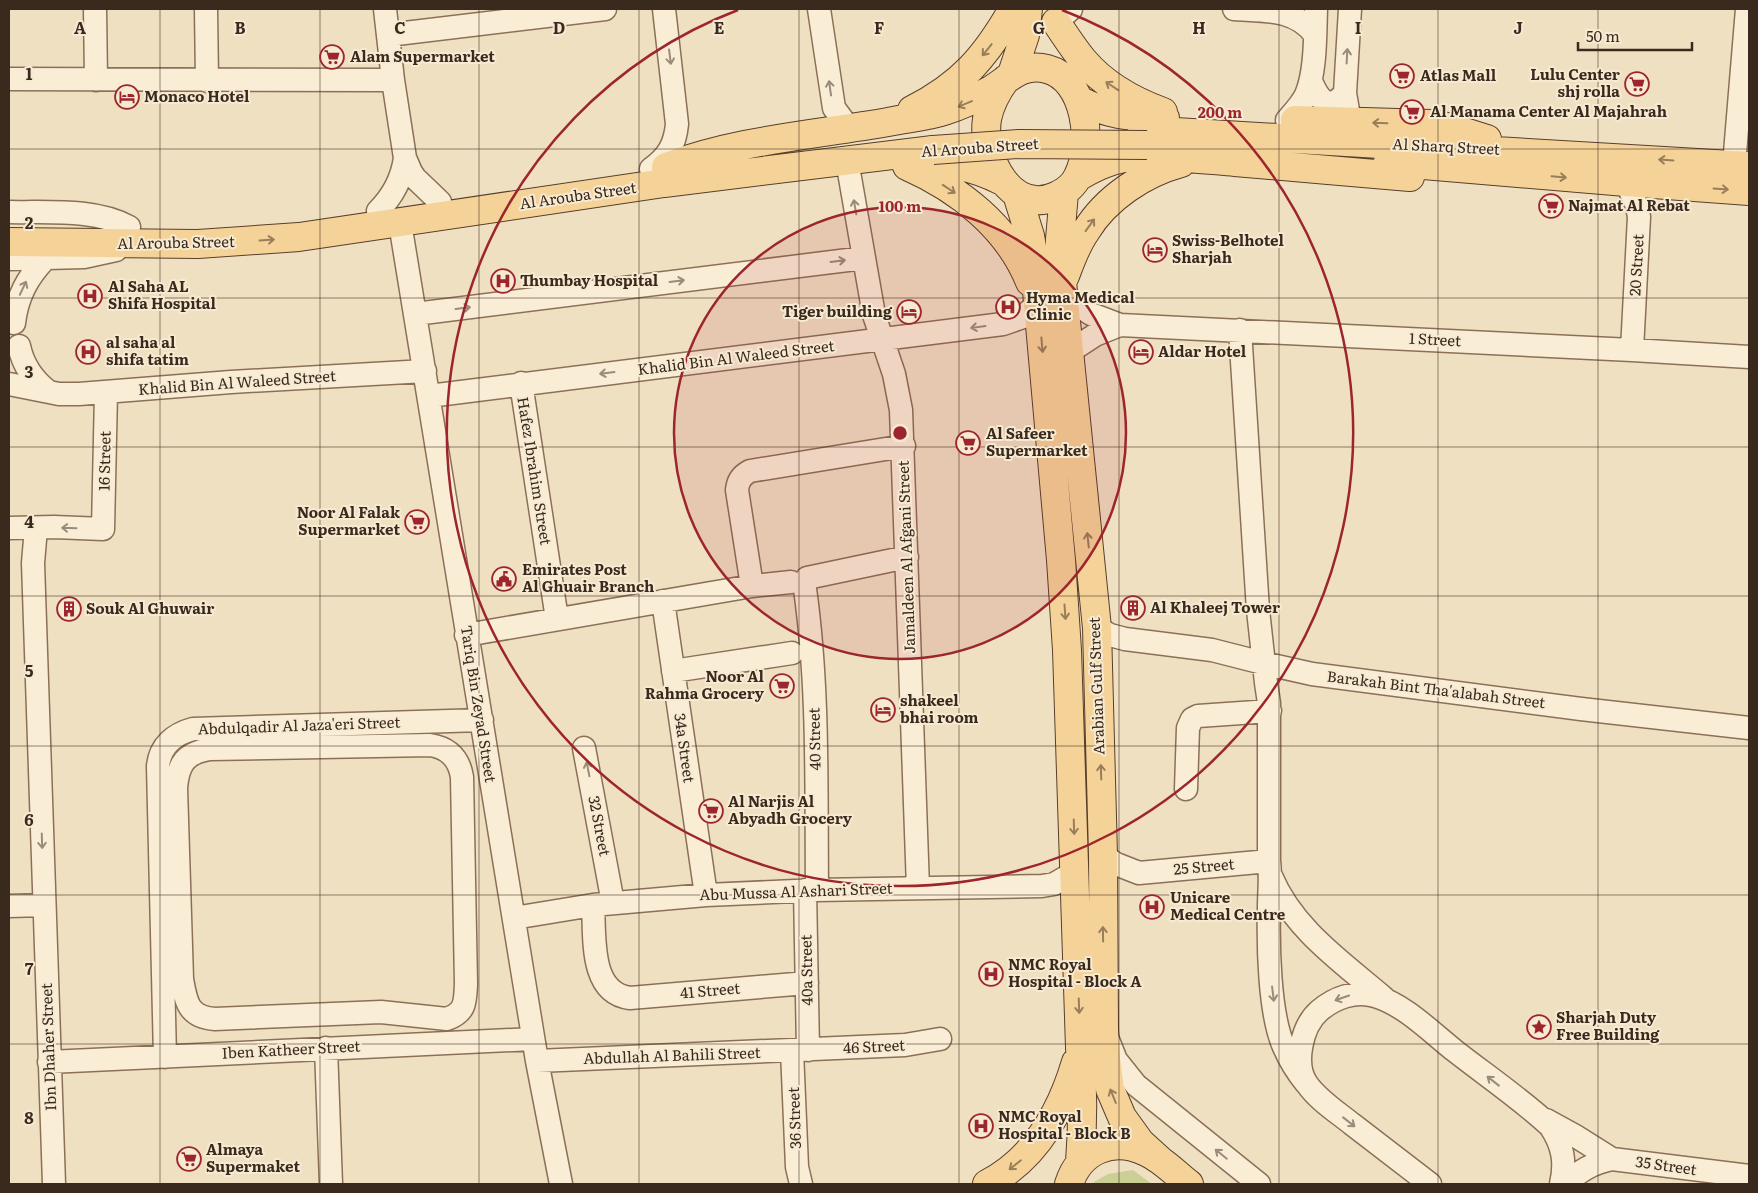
<svg xmlns="http://www.w3.org/2000/svg" width="1758" height="1193" font-family="Literata,serif">
<style>
.green{fill:#cbcf95}
.lines{fill:none;stroke-linecap:round;stroke-linejoin:round}
.minor-casing{stroke:#8b7058;stroke-width:25}
.major-casing{stroke:#583e2d;stroke-width:30}
.minor{stroke:#faedd6;stroke-width:22}
.major{stroke:#f5d398;stroke-width:28}
.major-bridge-casing{stroke:#583e2d;stroke-width:30;stroke-linecap:butt}
.major-bridge{stroke:#f5d398;stroke-width:28}
.oneway{stroke:#987e5a}
.oneway2{stroke:#9a8b7a}
.grid{fill:none;stroke:#3a291d;stroke-width:1;stroke-opacity:0.55}
.ring{fill:none;stroke:#9d252d;stroke-width:2.5}
.labels{text-anchor:middle;stroke-width:4;stroke-linejoin:round;paint-order:stroke}
.poi-label{font-size:15px;font-weight:bold;fill:#3a291d;stroke:#f7ead2;text-anchor:start}
.street-label{font-size:15px;fill:#3a291d;stroke:#f7ead2}
.grid-label{font-size:16px;text-anchor:middle;font-weight:bold;fill:#3a291d;stroke:#f7ead2;stroke-width:4;stroke-linejoin:round;paint-order:stroke}
.centre{fill:#9d252d;stroke:#f7ead2;stroke-width:2.5}
.ring-label{font-size:15px;text-anchor:middle;font-weight:bold;fill:#9d252d;stroke:#f7ead2;stroke-width:4;stroke-linejoin:round;paint-order:stroke}
</style>
<rect width="100%" height="100%" fill="#f0e0c2"/>
<!-- green -->
<path class="green" d="M1133,1170L1152,1184H1093L1094,1182L1108,1174Z"/>
<g class="lines">
<!-- minor casing -->
<g class="minor-casing">
<path id="minor" d="M95,9L96,80
M206,9L207,81
M385,9L393,80L405,158L411,172L415,178L440,202
M819,9L834,108L845,123L853,129
M1234,9C1263,11 1296,8 1315,35
M1056,22L1071,9
M388,35L605,9
M9,79L393,80
M1311,81C1318,98 1328,113 1345,93
M1287,120C1294,112 1301,105 1306,95C1316,71 1315,35 1316,9
M1350,122L1345,93L1350,9
M1734,165L1747,9
M651,169C668,157 675,145 677,124L664,9
M849,172L874,315L894,374L901,410L918,888
M1626,182L1637,206L1639,217L1632,350
M378,211C393,196 402,179 405,158
M9,212C47,213 94,208 129,227
M400,223L537,1061L561,1184
M9,259L84,257L116,250
M1063,296L1091,314L1120,325L1632,350L1749,357
M415,314L864,258
M14,323C17,297 27,278 45,259
M1240,330L1258,610L1266,683L1269,703V861C1271,877 1269,892 1269,907C1268,944 1269,1014 1284,1047C1290,1061 1297,1072 1306,1083
M19,346C23,365 33,380 49,392
M1069,352L1095,335L1120,325
M521,383L557,619
M9,384L59,394H79L231,382L425,371
M429,396L1003,324L1023,317L1037,304
M9,528L54,527L103,529L106,393
M36,528L33,563L54,1184
M807,578L907,557
M752,586L737,490C738,481 741,476 750,471L904,446
M805,589C819,689 816,789 817,890
M663,601L706,895
M1097,628L1110,635L1125,639L1212,650L1263,663L1312,674L1581,709L1749,728
M466,635L752,586L791,582
M673,671L792,653
M430,745C449,748 459,759 462,777L466,984C465,1002 466,1012 447,1019L381,1012L215,1019C188,1017 186,1002 182,979L176,788C178,764 185,753 210,749Z
M584,748L613,903
M1186,789L1188,728L1192,719L1198,716L1270,711
M1103,855L1116,864L1139,873L1269,861
M1271,876C1293,929 1342,962 1384,998
M805,890L808,1050
M593,905C595,936 589,993 630,998L807,983
M9,906L44,905
M514,918L593,905L706,895L817,890L1042,886L1054,884L1075,872
M1108,1040L1116,1060L1136,1085L1259,1184
M326,1048L331,1184
M792,1051L797,1167L801,1184
M165,1057L158,766C160,746 174,734 193,729L482,720
M537,1061L905,1045L940,1039
M49,1062L533,1039
M1546,1120L1577,1137L1612,1159
M1430,1184C1404,1164 1378,1144 1352,1124C1337,1112 1318,1100 1307,1084C1293,1064 1302,1026 1319,1011C1334,998 1355,990 1375,996C1405,1005 1431,1032 1455,1051C1487,1076 1521,1099 1550,1126C1563,1145 1566,1162 1561,1184
M1565,1184C1580,1171 1592,1163 1612,1159L1749,1176"/>
</g>
<!-- major casing -->
<g class="major-casing">
<path id="major" d="M1056,22C1065,35 1073,48 1083,60C1104,85 1133,101 1163,112
M1012,74L1025,35L1028,9
M1079,100C1109,116 1132,116 1165,118
M912,110C962,85 986,56 1013,9
M1295,120L1432,124L1452,128L1487,139
M1142,130L1749,166
M1388,162L1626,182L1749,191
M907,166C959,189 1008,227 1030,282
M908,166C943,161 971,165 1002,181
M666,167C737,140 814,135 888,122C907,118 926,117 944,111C960,106 975,99 989,91C1008,80 1022,62 1047,69C1086,79 1094,144 1078,176C1074,185 1065,192 1056,196C1011,217 981,156 987,119C990,104 997,91 1006,79
M1078,177C1093,168 1107,161 1124,158C1160,154 1199,159 1235,162C1293,167 1352,172 1410,177
M1064,193L1060,239V262L1097,628L1103,855L1104,1030L1106,1059L1110,1089L1122,1117L1140,1142L1162,1162
M1017,194L1030,236L1034,258L1061,560L1067,650L1080,1048C1083,1087 1083,1124 1080,1162
M9,242L198,244L299,237L664,183L933,150
M1065,276C1071,260 1076,245 1086,231C1106,198 1144,173 1181,163
M987,1184C1035,1159 1061,1113 1076,1062
M1069,1184C1080,1150 1113,1136 1146,1152C1162,1159 1176,1174 1189,1184"/>
</g>
<!-- minor -->
<use href="#minor" class="minor"/>
<!-- major -->
<use href="#major" class="major"/>
<!-- major-bridge casing -->
<g class="major-bridge-casing">
<path id="major-bridge" d="M933,150L1019,144L1147,145"/>
</g>
<!-- major-bridge -->
<use href="#major-bridge" class="major-bridge"/>
</g>
<!-- one-way arrows -->
<defs><path id="oneway-shaft" d="M-6 0H5M1.5-3L5.5 0L1.5 3" fill="none" stroke-width="1.6" stroke-linecap="round" stroke-linejoin="round" transform="scale(1.25)"/></defs>
<g class="oneway">
<use href="#oneway-shaft" transform="translate(987 50) rotate(129)"/>
<use href="#oneway-shaft" transform="translate(1112 86) rotate(-146)"/>
<use href="#oneway-shaft" transform="translate(965 104) rotate(157)"/>
<use href="#oneway-shaft" transform="translate(1380 123) rotate(-178)"/>
<use href="#oneway-shaft" transform="translate(1666 160) rotate(-176)"/>
<use href="#oneway-shaft" transform="translate(1559 177) rotate(5)"/>
<use href="#oneway-shaft" transform="translate(949 189) rotate(34)"/>
<use href="#oneway-shaft" transform="translate(1721 189) rotate(4)"/>
<use href="#oneway-shaft" transform="translate(1090 225) rotate(-54)"/>
<use href="#oneway-shaft" transform="translate(267 240) rotate(-4)"/>
<use href="#oneway-shaft" transform="translate(1042 345) rotate(85)"/>
<use href="#oneway-shaft" transform="translate(1088 540) rotate(-96)"/>
<use href="#oneway-shaft" transform="translate(1065 612) rotate(86)"/>
<use href="#oneway-shaft" transform="translate(1101 772) rotate(-92)"/>
<use href="#oneway-shaft" transform="translate(1074 827) rotate(88)"/>
<use href="#oneway-shaft" transform="translate(1103 934) rotate(-91)"/>
<use href="#oneway-shaft" transform="translate(1079 1006) rotate(88)"/>
<use href="#oneway-shaft" transform="translate(1113 1096) rotate(-112)"/>
<use href="#oneway-shaft" transform="translate(1015 1165) rotate(141)"/>
</g>
<g class="oneway2">
<use href="#oneway-shaft" transform="translate(1347 56) rotate(-87)"/>
<use href="#oneway-shaft" transform="translate(670 57) rotate(83)"/>
<use href="#oneway-shaft" transform="translate(830 88) rotate(-98)"/>
<use href="#oneway-shaft" transform="translate(855 207) rotate(-100)"/>
<use href="#oneway-shaft" transform="translate(838 261) rotate(-7)"/>
<use href="#oneway-shaft" transform="translate(677 281) rotate(-7)"/>
<use href="#oneway-shaft" transform="translate(23 288) rotate(-65)"/>
<use href="#oneway-shaft" transform="translate(463 308) rotate(-7)"/>
<use href="#oneway-shaft" transform="translate(978 327) rotate(172)"/>
<use href="#oneway-shaft" transform="translate(607 373) rotate(173)"/>
<use href="#oneway-shaft" transform="translate(69 528) rotate(-178)"/>
<use href="#oneway-shaft" transform="translate(588 769) rotate(-101)"/>
<use href="#oneway-shaft" transform="translate(42 841) rotate(88)"/>
<use href="#oneway-shaft" transform="translate(1273 994) rotate(83)"/>
<use href="#oneway-shaft" transform="translate(1342 998) rotate(161)"/>
<use href="#oneway-shaft" transform="translate(1493 1081) rotate(-142)"/>
<use href="#oneway-shaft" transform="translate(1349 1122) rotate(38)"/>
<use href="#oneway-shaft" transform="translate(1221 1154) rotate(-141)"/>
</g>
<!-- grid -->
<path class="grid" d="M160,9V1184M320,9V1184M479,9V1184M639,9V1184M799,9V1184M959,9V1184M1119,9V1184M1279,9V1184M1438,9V1184M1598,9V1184M9,149H1749M9,298H1749M9,447H1749M9,596H1749M9,746H1749M9,895H1749M9,1044H1749"/>
<!-- distance rings -->
<circle cx="900" cy="433" r="226" fill="#9d252d" fill-opacity=".12"/>
<g class="ring">
<circle cx="900" cy="433" r="226"/>
<path d="M1062 10A453 453 0 1 1 738 10"/>
</g>
<!-- icons -->
<defs>
<g id="supermarket-ring" transform="scale(1.25)"><circle r="9.5" fill="#f7ead2" stroke="#9d252d" stroke-width="1.5"/><path d="M-6-5.5h2.5l.6 2H6L4.5 2H-2.5L-4.4-4H-6ZM-1.5 3.2a1.3 1.3 0 1 0 .1 0ZM3 3.2a1.3 1.3 0 1 0 .1 0Z" fill="#9d252d"/></g>
<g id="hotel-ring" transform="scale(1.25)"><circle r="9.5" fill="#f7ead2" stroke="#9d252d" stroke-width="1.5"/><path d="M-6-4.5h1.5V1H6V5H4.5V3h-9V5H-6ZM-4 0a1.8 1.8 0 1 1 3.6 0ZM.5 0V-2.5h3Q6-2.5 6 0Z" fill="#9d252d"/></g>
<g id="hospital-ring" transform="scale(1.25)"><circle r="9.5" fill="#f7ead2" stroke="#9d252d" stroke-width="1.5"/><path d="M-5-5h3v3.5h4V-5h3V5h-3V1.5h-4V5h-3Z" fill="#9d252d"/></g>
<g id="civic-ring" transform="scale(1.25)"><circle r="9.5" fill="#f7ead2" stroke="#9d252d" stroke-width="1.5"/><path d="M-.6-6.5H3V-4.5H.6V-3L4-1V1h2V6H-6V1h2V-1L-.6-3ZM-1.2 2.5V6h2.4V2.5Z" fill="#9d252d"/></g>
<g id="building-ring" transform="scale(1.25)"><circle r="9.5" fill="#f7ead2" stroke="#9d252d" stroke-width="1.5"/><path d="M-4-6H4V6H1V3H-1V6H-4ZM-2.5-4.3h1.7v1.8h-1.7ZM.8-4.3h1.7v1.8H.8ZM-2.5-1h1.7V.8h-1.7ZM.8-1h1.7V.8H.8Z" fill="#9d252d"/></g>
<g id="sight-ring" transform="scale(1.25)"><circle r="9.5" fill="#f7ead2" stroke="#9d252d" stroke-width="1.5"/><path d="M0-6L1.8-2.2L6-1.7L2.9 1.2L3.7 5.4L0 3.3L-3.7 5.4L-2.9 1.2L-6-1.7L-1.8-2.2Z" fill="#9d252d"/></g>
</defs>
<g fill-rule="evenodd">
<use href="#supermarket-ring" x="332" y="57"/>
<use href="#supermarket-ring" x="1402" y="76"/>
<use href="#supermarket-ring" x="1637" y="84"/>
<use href="#hotel-ring" x="127" y="97"/>
<use href="#supermarket-ring" x="1412" y="112"/>
<use href="#supermarket-ring" x="1551" y="206"/>
<use href="#hotel-ring" x="1155" y="250"/>
<use href="#hospital-ring" x="503" y="281"/>
<use href="#hospital-ring" x="90" y="296"/>
<use href="#hospital-ring" x="1008" y="307"/>
<use href="#hotel-ring" x="909" y="312"/>
<use href="#hospital-ring" x="88" y="352"/>
<use href="#hotel-ring" x="1141" y="352"/>
<use href="#supermarket-ring" x="968" y="443"/>
<use href="#supermarket-ring" x="417" y="522"/>
<use href="#civic-ring" x="504" y="579"/>
<use href="#building-ring" x="1133" y="608"/>
<use href="#building-ring" x="69" y="609"/>
<use href="#supermarket-ring" x="782" y="686"/>
<use href="#hotel-ring" x="883" y="710"/>
<use href="#supermarket-ring" x="711" y="811"/>
<use href="#hospital-ring" x="1152" y="907"/>
<use href="#hospital-ring" x="991" y="974"/>
<use href="#sight-ring" x="1539" y="1027"/>
<use href="#hospital-ring" x="981" y="1126"/>
<use href="#supermarket-ring" x="189" y="1159"/>
</g>
<g class="labels">
<!-- poi labels -->
<g class="poi-label">
<text x="350" y="62">Alam Supermarket</text>
<text x="1620" y="80" text-anchor="end">Lulu Center<tspan x="1620" dy="17">shj rolla</tspan></text>
<text x="1420" y="81">Atlas Mall</text>
<text x="144" y="102">Monaco Hotel</text>
<text x="1430" y="117">Al Manama Center Al Majahrah</text>
<text x="1568" y="211">Najmat Al Rebat</text>
<text x="1172" y="246">Swiss-Belhotel<tspan x="1172" dy="17">Sharjah</tspan></text>
<text x="520" y="286">Thumbay Hospital</text>
<text x="108" y="292">Al Saha AL<tspan x="108" dy="17">Shifa Hospital</tspan></text>
<text x="1026" y="303">Hyma Medical<tspan x="1026" dy="17">Clinic</tspan></text>
<text x="892" y="317" text-anchor="end">Tiger building</text>
<text x="106" y="348">al saha al<tspan x="106" dy="17">shifa tatim</tspan></text>
<text x="1158" y="357">Aldar Hotel</text>
<text x="986" y="439">Al Safeer<tspan x="986" dy="17">Supermarket</tspan></text>
<text x="400" y="518" text-anchor="end">Noor Al Falak<tspan x="400" dy="17">Supermarket</tspan></text>
<text x="522" y="575">Emirates Post<tspan x="522" dy="17">Al Ghuair Branch</tspan></text>
<text x="1150" y="613">Al Khaleej Tower</text>
<text x="86" y="614">Souk Al Ghuwair</text>
<text x="764" y="682" text-anchor="end">Noor Al<tspan x="764" dy="17">Rahma Grocery</tspan></text>
<text x="900" y="706">shakeel<tspan x="900" dy="17">bhai room</tspan></text>
<text x="728" y="807">Al Narjis Al<tspan x="728" dy="17">Abyadh Grocery</tspan></text>
<text x="1170" y="903">Unicare<tspan x="1170" dy="17">Medical Centre</tspan></text>
<text x="1008" y="970">NMC Royal<tspan x="1008" dy="17">Hospital - Block A</tspan></text>
<text x="1556" y="1023">Sharjah Duty<tspan x="1556" dy="17">Free Building</tspan></text>
<text x="998" y="1122">NMC Royal<tspan x="998" dy="17">Hospital - Block B</tspan></text>
<text x="206" y="1155">Almaya<tspan x="206" dy="17">Supermaket</tspan></text>
</g>
<!-- street labels -->
<g class="street-label">
<text transform="translate(1446 147) rotate(3)" y="5">Al Sharq Street</text>
<text transform="translate(980 148) rotate(-4)" y="5">Al Arouba Street</text>
<text transform="translate(578 196) rotate(-8)" y="5">Al Arouba Street</text>
<text transform="translate(176 243) rotate(-1)" y="5">Al Arouba Street</text>
<text transform="translate(1637 265) rotate(-87)" y="5">20 Street</text>
<text transform="translate(1435 340) rotate(3)" y="5">1 Street</text>
<text transform="translate(736 358) rotate(-7)" y="5">Khalid Bin Al Waleed Street</text>
<text transform="translate(237 383) rotate(-4)" y="5">Khalid Bin Al Waleed Street</text>
<text transform="translate(105 461) rotate(-89)" y="5">16 Street</text>
<text transform="translate(534 471) rotate(81)" y="5">Hafez Ibrahim Street</text>
<text transform="translate(907 557) rotate(-92)" y="5">Jamaldeen Al Afgani Street</text>
<text transform="translate(1097 686) rotate(-92)" y="5">Arabian Gulf Street</text>
<text transform="translate(1436 690) rotate(7)" y="5">Barakah Bint Tha'alabah Street</text>
<text transform="translate(478 704) rotate(81)" y="5">Tariq Bin Zeyad Street</text>
<text transform="translate(299 726) rotate(-2)" y="5">Abdulqadir Al Jaza'eri Street</text>
<text transform="translate(815 739) rotate(-91)" y="5">40 Street</text>
<text transform="translate(684 748) rotate(82)" y="5">34a Street</text>
<text transform="translate(599 826) rotate(79)" y="5">32 Street</text>
<text transform="translate(1204 867) rotate(-5)" y="5">25 Street</text>
<text transform="translate(796 892) rotate(-2)" y="5">Abu Mussa Al Ashari Street</text>
<text transform="translate(807 970) rotate(-91)" y="5">40a Street</text>
<text transform="translate(710 991) rotate(-5)" y="5">41 Street</text>
<text transform="translate(49 1047) rotate(-92)" y="5">Ibn Dhaher Street</text>
<text transform="translate(874 1047) rotate(-3)" y="5">46 Street</text>
<text transform="translate(291 1050) rotate(-3)" y="5">Iben Katheer Street</text>
<text transform="translate(672 1056) rotate(-2)" y="5">Abdullah Al Bahili Street</text>
<text transform="translate(795 1118) rotate(-92)" y="5">36 Street</text>
<text transform="translate(1666 1166) rotate(8)" y="5">35 Street</text>
</g>
</g>
<g class="grid-label">
<text x="80" y="34">A</text>
<text x="240" y="34">B</text>
<text x="400" y="34">C</text>
<text x="559" y="34">D</text>
<text x="719" y="34">E</text>
<text x="879" y="34">F</text>
<text x="1039" y="34">G</text>
<text x="1199" y="34">H</text>
<text x="1358" y="34">I</text>
<text x="1518" y="34">J</text>
<text x="29" y="80">1</text>
<text x="29" y="229">2</text>
<text x="29" y="378">3</text>
<text x="29" y="528">4</text>
<text x="29" y="677">5</text>
<text x="29" y="826">6</text>
<text x="29" y="975">7</text>
<text x="29" y="1124">8</text>
</g>
<circle cx="900" cy="433" r="8" class="centre"/>
<g class="ring-label">
<text x="1220" y="118">200 m</text>
<text x="900" y="212">100 m</text>
</g>
<!-- border -->
<rect width="1758" height="1193" fill="none" stroke="#3a291d" stroke-width="20"/>
<!-- scale -->
<path d="M1578 42v8h114v-8" fill="none" stroke="#3a291d" stroke-width="2.5"/>
<text x="1586" y="42" font-size="15" fill="#3a291d" stroke="#f7ead2" stroke-width="4" paint-order="stroke">50 m</text>
</svg>
